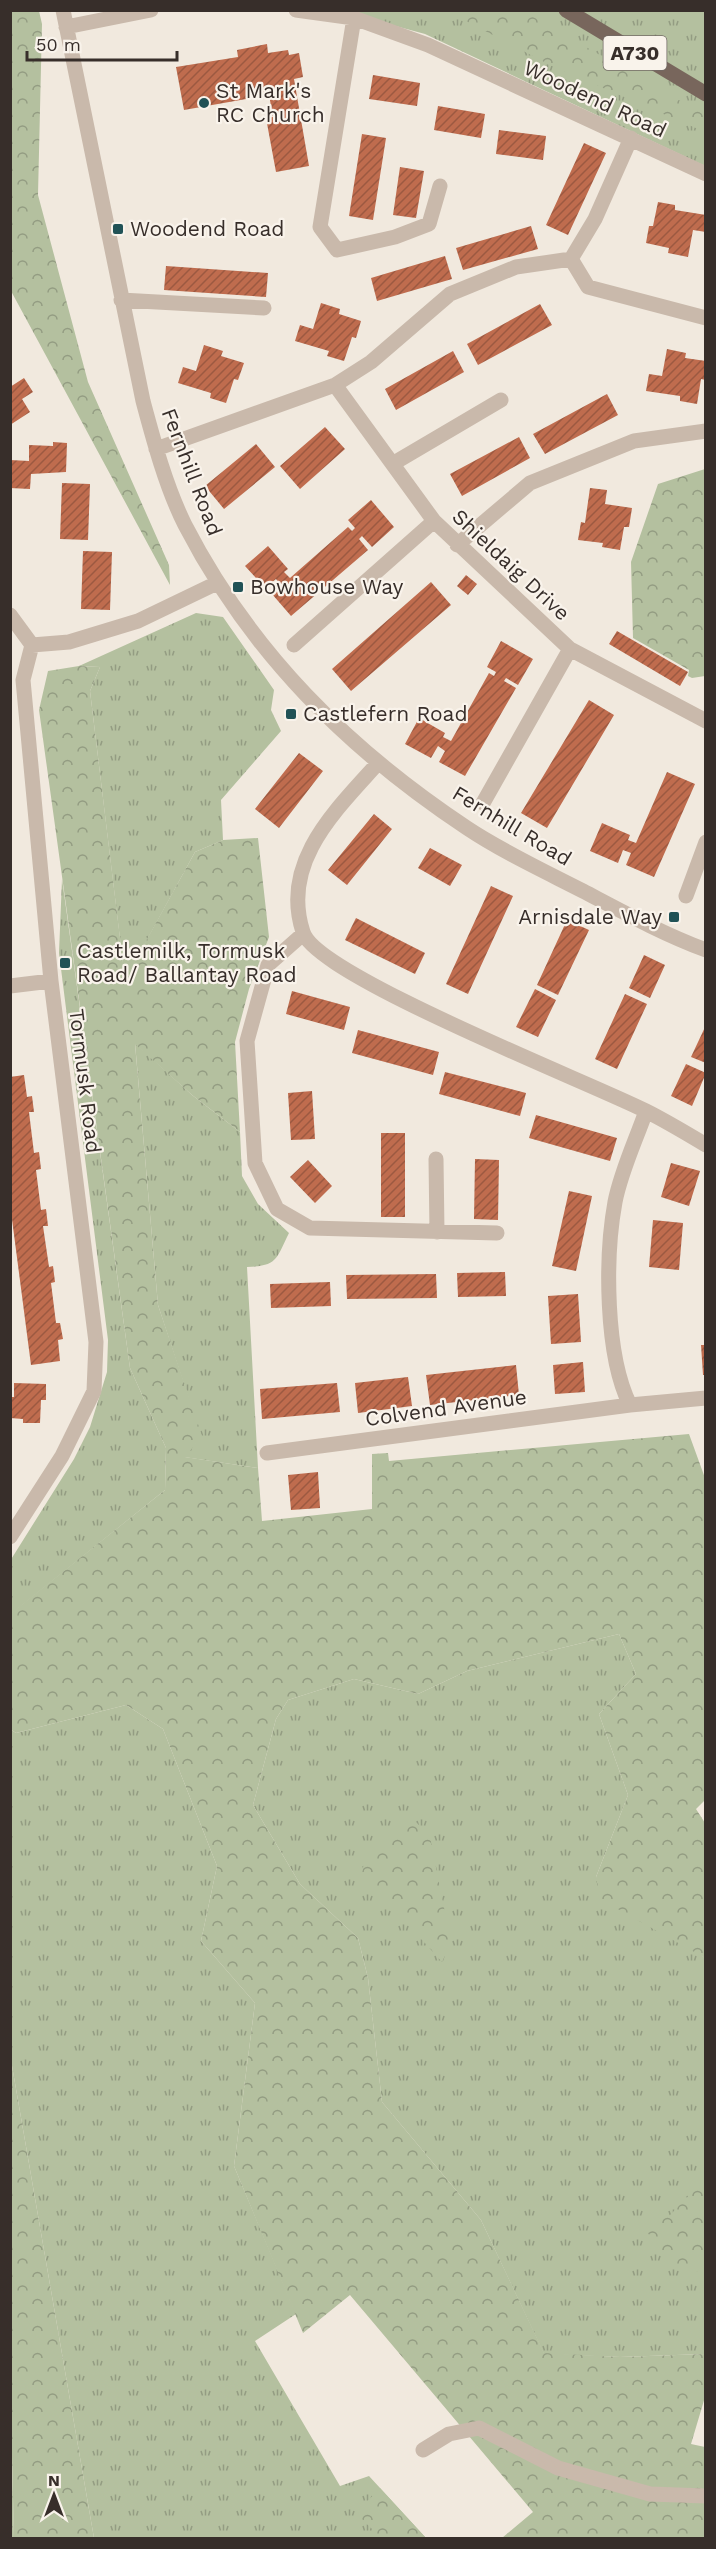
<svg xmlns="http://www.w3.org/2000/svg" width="716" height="2549" font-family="'Work Sans',sans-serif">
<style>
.grass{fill:url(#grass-tufts)}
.forest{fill:url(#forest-crowns)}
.building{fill:url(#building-hatch)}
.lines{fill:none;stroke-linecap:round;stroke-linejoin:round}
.minor{stroke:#c9b9ab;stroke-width:15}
.major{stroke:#78665c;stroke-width:15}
.poi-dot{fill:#215256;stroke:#f9f3eb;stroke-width:2}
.labels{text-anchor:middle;stroke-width:4.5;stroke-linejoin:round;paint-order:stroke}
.shield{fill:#f9f3eb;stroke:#716964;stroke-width:1.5}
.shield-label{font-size:20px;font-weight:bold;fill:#372e2a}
.poi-label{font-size:21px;fill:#372e2a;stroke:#f9f3eb;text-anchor:start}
.street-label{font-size:21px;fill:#372e2a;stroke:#f9f3eb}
</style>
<defs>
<pattern id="grass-tufts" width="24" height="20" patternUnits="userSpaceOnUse" patternTransform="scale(1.5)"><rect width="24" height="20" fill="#b4c09f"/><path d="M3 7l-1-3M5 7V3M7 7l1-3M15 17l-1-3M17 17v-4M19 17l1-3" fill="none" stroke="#939c82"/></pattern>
<pattern id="forest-crowns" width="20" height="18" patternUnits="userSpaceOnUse" patternTransform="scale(1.5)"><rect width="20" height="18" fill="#b4c09f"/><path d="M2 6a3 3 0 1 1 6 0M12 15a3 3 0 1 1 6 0" fill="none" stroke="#939c82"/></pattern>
<pattern id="building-hatch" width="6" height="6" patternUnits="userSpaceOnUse" patternTransform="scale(1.5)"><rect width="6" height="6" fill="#bf6c4e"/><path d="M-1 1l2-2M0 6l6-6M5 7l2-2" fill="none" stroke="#9c5941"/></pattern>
</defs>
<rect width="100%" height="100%" fill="#f1e9de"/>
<!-- grass -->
<path class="grass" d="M340,11H705V166L425,34Z
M196,613L223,617L274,690L271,710L281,731L221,800L223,840L195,852L125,980L90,691L100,667L79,666Z
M62,879L130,1368L166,1448L165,1490L11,1614L10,1561L74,1459L90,1427L107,1372L108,1340L59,953Z
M135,1043L192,1095L240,1132L242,1176L258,1204L289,1233C276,1259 278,1266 247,1267L258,1468L184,1457L201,1436L158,1305Z
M619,1634L636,1674L599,1714L628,1795L596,1877L705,1958V2354L620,2357L544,2354L481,2220L382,2102L368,1978L358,1938L300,1884L253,1805L276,1719L288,1700L354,1679L418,1694L467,1671Z
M126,1705L163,1729L217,1866L201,1941L255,2003L234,2166L296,2314L255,2341L340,2486L369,2476L426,2538H94L11,2060L10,1729L16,1733Z
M10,2377L14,2538H10Z"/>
<!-- forest -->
<path class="forest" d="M10,11H39L42,24L38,195L88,382L169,565L170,585L11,291Z
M447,11H523L705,115V132L550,65Z
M705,469V676L692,678L688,676L689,670L633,638L631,562L658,484Z
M79,666L100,667L90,691L125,979L195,852L223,840L258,838L269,937L249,989L235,1042L240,1132L192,1095L135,1044L158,1305L202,1436L185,1457L258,1468L262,1521L372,1509V1454L388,1453L389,1461L689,1434L705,1478L706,1799L696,1809L705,1823V1958L600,1899L596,1877L628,1795L599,1714L636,1674L619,1634L467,1671L418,1694L354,1679L288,1700L276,1719L253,1805L300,1884L358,1938L368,1978L382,2102L481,2220L544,2353L620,2357L705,2354V2397L691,2444L705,2447V2538H502L533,2512L350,2295L303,2333L234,2166L255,2003L201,1941L217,1866L163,1729L126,1705L16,1733L10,1729V1614L165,1490L166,1448L130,1368L39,710L48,671Z
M398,1822L417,1823L430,1837L451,1943L442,1962L362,1873L365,1857L378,1851Z
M10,2060H11L94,2538H14L10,2377Z
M703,2181H706L705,2270L688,2273L669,2260L643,2227L670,2215Z
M380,2488L426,2538H381L356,2513Z"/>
<!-- building -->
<path class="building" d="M267,44L268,53L288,50L289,55L299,53L303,77L294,79L309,166L276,172L266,118L273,117L269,95L184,110L176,67L238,57L237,50Z
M373,75L420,83L417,106L369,99Z
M438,106L485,114L481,138L434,130Z
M499,130L546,136L543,160L496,154Z
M362,134L386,138L373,220L349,216Z
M584,143L606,153L568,235L546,225Z
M400,167L424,171L416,218L393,215Z
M658,202L675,205V210L706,215V232L693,230L688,257L668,253L669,248L646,243L649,226H653Z
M531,226L538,249L463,270L456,248Z
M445,256L452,279L377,301L371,278Z
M166,266L268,273L266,297L164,290Z
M321,303L340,309L339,314L361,321L356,338L352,337L344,361L327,356L329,351L295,341L300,325L313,329Z
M540,304L552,325L478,365L467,344Z
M204,345L223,351L221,356L244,363L238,380L234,379L226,403L210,398L211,393L178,383L183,367L196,371Z
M667,349L686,353L685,358L706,361V380L701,379L697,404L680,401V396L646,391L649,374L662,376Z
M453,351L464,372L396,410L385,389Z
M24,378L33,392L22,399L30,412L10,425V387Z
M607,394L618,415L545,454L533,434Z
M325,427L345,449L300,489L280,466Z
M519,437L530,458L462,496L450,474Z
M53,442L67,443L66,472L31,474L30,489L10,488V460L29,461V445L53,446Z
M256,444L275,467L224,509L205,486Z
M62,483L90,484L88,540L60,539Z
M590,488L607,490L605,504L632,508L629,527H624L620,550L602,547L603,543L578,540L581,522L585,523Z
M371,500L394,527L372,547L362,536L359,539L368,550L291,616L272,594L281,586L276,579L265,588L245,566L268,546L288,569L284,572L290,578L348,527L352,531L355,528L348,520Z
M83,551L112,552L110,610L81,609Z
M466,575L477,584L468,595L457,586Z
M431,582L451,605L351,691L332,669Z
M617,631L688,672L680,686L609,644Z
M501,641L533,659L518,685L506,678L504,681L516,688L465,776L439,762L445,751L438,746L431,758L405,744L419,718L445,733L443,737L451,741L489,673L494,676L496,672L487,667Z
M589,700L614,715L547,828L521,813Z
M299,753L323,771L279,828L255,809Z
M667,772L695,784L654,877L626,865L631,853L623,850L618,863L590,851L602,823L630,835L628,840L636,843Z
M374,814L392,829L347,885L328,870Z
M430,848L462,865L450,886L418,868Z
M491,886L513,896L468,994L446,984Z
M356,918L425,953L415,974L345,940Z
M567,920L589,930L558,995L537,985Z
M644,955L665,965L650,998L629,988Z
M535,989L556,1000L538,1037L516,1027Z
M292,991L350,1007L344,1030L286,1014Z
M625,994L647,1004L617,1069L595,1059Z
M706,1025V1063L691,1057Z
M358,1030L439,1052L433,1075L352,1053Z
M686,1064L706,1073L692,1106L671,1096Z
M445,1072L526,1093L520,1116L439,1094Z
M24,1075L27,1097L32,1096L34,1112H29L34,1153L39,1152L41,1169L36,1170L41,1210L46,1209L48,1226H43L49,1267L53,1266L55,1282L51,1283L56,1323H60L63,1339L58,1340L60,1361L31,1365L10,1204V1077Z
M312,1091L315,1139L291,1140L288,1093Z
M536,1115L617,1138L610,1161L529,1138Z
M381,1133H405V1217H381Z
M475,1159L499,1160L498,1220L474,1219Z
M308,1160L332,1186L315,1203L290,1177Z
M671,1163L700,1171L689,1206L661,1197Z
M569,1191L592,1196L576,1271L552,1266Z
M653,1220L683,1223L679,1270L649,1267Z
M505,1272L506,1296L458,1297L457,1273Z
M436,1274L437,1298L347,1299L346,1275Z
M330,1282L331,1306L271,1308L270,1284Z
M578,1294L581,1342L551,1344L548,1296Z
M701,1345H706V1375H703Z
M583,1362L585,1392L555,1394L553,1365Z
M516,1365L519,1395L430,1405L426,1375Z
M408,1377L412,1406L358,1413L355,1383Z
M14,1383L46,1384V1400H41L40,1423H23V1419L10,1418V1397H14Z
M337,1383L340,1412L262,1419L260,1389Z
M318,1472L320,1508L291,1510L288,1475Z"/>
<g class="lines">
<!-- minor -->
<path class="minor" d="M63,10L143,401C154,442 166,487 185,525C251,653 348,749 467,828C503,852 544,871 583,891C623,912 663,934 706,950
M296,10L354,18L428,45L706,174
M354,18L320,227L337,250L395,237L429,224L440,186
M66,27L151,10
M571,259L588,287L706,318
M121,300L264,308
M335,385L434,521L570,649L706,721
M156,449L335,385L371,362L450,294L516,267L571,259L595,219L631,138
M394,463L501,400
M457,545L530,483L634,441L706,431
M10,615L32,645
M32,645L69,642L138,621L217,583
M294,645L434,521
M378,763C336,810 280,862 303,932C317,976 591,1083 646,1111C666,1121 686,1133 706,1145
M483,803L570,649
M686,896L706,842
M303,934L268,965L247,1041L255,1163L277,1209L310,1228L497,1233
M10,986L51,981
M646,1111C636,1140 621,1171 615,1202C605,1257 605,1355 630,1405L706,1398
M436,1159L437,1232
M267,1453L630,1405
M10,1537L62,1456L94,1391L96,1342L51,981L23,680L32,645
M423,2450L449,2434L479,2428L558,2468L650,2494L706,2496"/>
<!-- major -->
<path class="major" d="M566,10L706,94"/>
</g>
<!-- markers -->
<g class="poi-dot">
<circle cx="204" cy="103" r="6"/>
<rect x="112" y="223" width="12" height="12" rx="3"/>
<rect x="232" y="581" width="12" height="12" rx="3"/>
<rect x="285" y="708" width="12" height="12" rx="3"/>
<rect x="668" y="911" width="12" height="12" rx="3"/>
<rect x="59" y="957" width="12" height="12" rx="3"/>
</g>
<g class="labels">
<!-- shield labels -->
<rect class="shield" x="603.5" y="36" width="63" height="34" rx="4.5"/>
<g class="shield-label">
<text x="635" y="60">A730</text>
</g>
<!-- poi labels -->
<g class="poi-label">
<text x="216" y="98">St Mark's<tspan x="216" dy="24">RC Church</tspan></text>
<text x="130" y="236">Woodend Road</text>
<text x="250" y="594">Bowhouse Way</text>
<text x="303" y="721">Castlefern Road</text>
<text x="662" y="924" text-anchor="end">Arnisdale Way</text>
<text x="77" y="958">Castlemilk, Tormusk<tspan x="77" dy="24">Road/ Ballantay Road</tspan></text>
</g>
<!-- street labels -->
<g class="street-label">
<text transform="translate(595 99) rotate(25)" y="7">Woodend Road</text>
<text transform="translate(192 472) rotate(69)" y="7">Fernhill Road</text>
<text transform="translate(511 565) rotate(43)" y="7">Shieldaig Drive</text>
<text transform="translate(512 826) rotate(31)" y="7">Fernhill Road</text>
<text transform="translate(85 1081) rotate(83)" y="7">Tormusk Road</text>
<text transform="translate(446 1408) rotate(-8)" y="7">Colvend Avenue</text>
</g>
</g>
<!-- border -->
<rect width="716" height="2549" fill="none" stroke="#372e2a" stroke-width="24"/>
<!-- north arrow -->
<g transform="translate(54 2495)" stroke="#f9f3eb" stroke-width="4.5" paint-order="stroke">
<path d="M0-4.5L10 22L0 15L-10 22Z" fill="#372e2a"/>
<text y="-9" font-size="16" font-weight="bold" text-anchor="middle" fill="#372e2a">N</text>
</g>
<!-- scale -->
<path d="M27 51v9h150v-9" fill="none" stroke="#372e2a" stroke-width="3"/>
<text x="36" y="51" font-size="18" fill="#372e2a" stroke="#f9f3eb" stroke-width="4.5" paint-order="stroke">50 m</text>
</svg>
